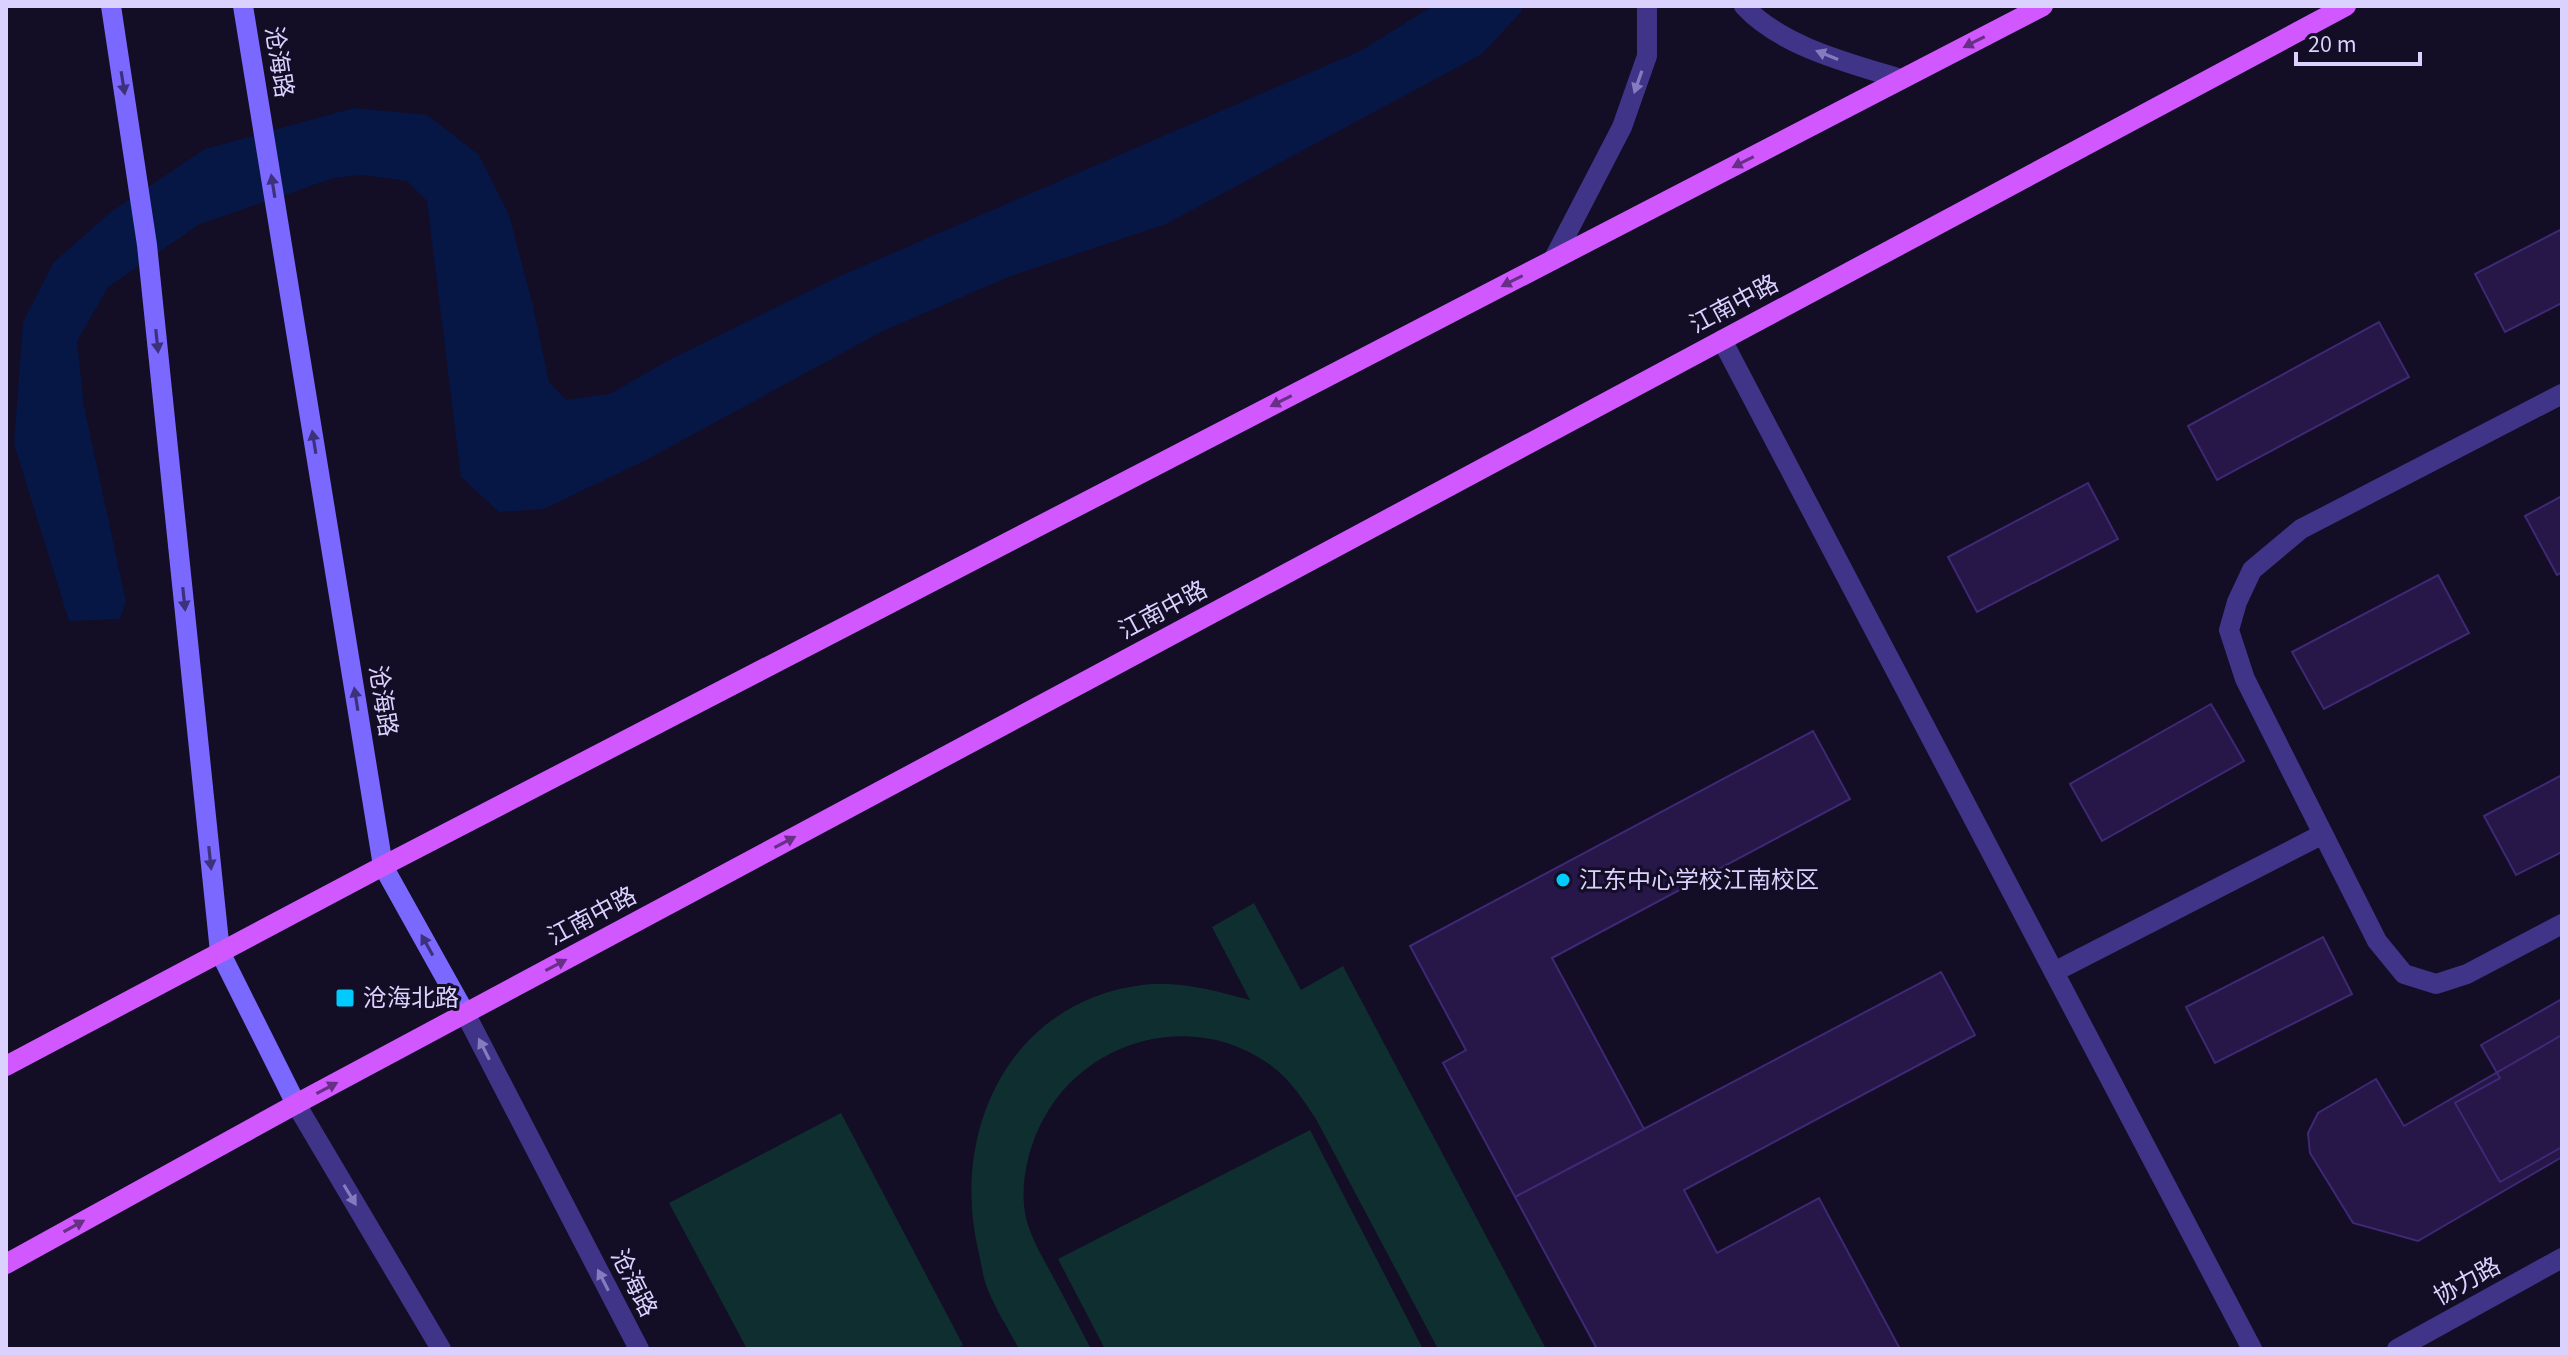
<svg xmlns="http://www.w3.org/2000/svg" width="2568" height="1355" font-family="'Source Sans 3','Noto Sans SC',sans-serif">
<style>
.green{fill:#0f2e30}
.water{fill:#061745}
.building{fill:#261748;stroke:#3f2876;stroke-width:2}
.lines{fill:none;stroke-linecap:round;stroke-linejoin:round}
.service{stroke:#3f3488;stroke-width:20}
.minor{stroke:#3f3488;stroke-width:20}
.tertiary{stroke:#3f3488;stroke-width:20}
.secondary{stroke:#7b68ff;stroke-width:20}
.primary{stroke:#d158ff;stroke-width:20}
.oneway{fill:#682f87}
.oneway2{fill:#857bbe}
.oneway3{fill:#3d317c}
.poi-dot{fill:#00cbfc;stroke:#130d25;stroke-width:3}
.labels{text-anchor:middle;stroke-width:6;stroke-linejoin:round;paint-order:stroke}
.street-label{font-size:24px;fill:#dbd1ff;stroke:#130d25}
.poi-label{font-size:24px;fill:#dbd1ff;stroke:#130d25;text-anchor:start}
</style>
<rect width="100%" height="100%" fill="#130d25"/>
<!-- green -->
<path class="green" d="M1254,903L1301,990L1343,966L1546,1349H1438L1316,1119C1302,1098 1290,1079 1269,1064C1194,1010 1087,1038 1044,1118C1028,1147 1019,1185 1026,1218C1031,1238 1042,1256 1051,1273C1065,1299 1078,1324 1091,1349H1019C1009,1330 996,1310 988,1290C983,1279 982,1266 979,1254C949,1132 1009,1002 1142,985C1179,980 1215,991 1250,1000L1212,927Z
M841,1113L963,1345L956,1349H747L669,1203Z
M1310,1130L1423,1349H1105L1058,1259Z"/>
<!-- water -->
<path class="water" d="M1433,6H1522L1521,12L1482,54L1166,224L1011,276L883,331L646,460L544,509L499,512L461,477L427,201L407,181L362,175L334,178L200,224L108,287L77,341L84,406L126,602L120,619L69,621L14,444L23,322L53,263L112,211L205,149L354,108L427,115L479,155L509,215L532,302L549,382L566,400L610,394L667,361L840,276L1360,51Z"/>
<!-- building -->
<path class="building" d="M2562,229V303L2505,332L2475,274Z
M2379,322L2409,377L2217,480L2188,426Z
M2088,483L2118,539L1977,612L1948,557Z
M2562,496V572L2557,575L2525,516Z
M2438,575L2469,633L2324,709L2292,652Z
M2211,704L2244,761L2102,841L2070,784Z
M1813,731L1850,799L1552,958L1644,1129L1515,1197L1443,1063L1466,1050L1410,946Z
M2562,775V852L2516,875L2484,816Z
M2323,937L2352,994L2215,1063L2186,1007Z
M1941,972L1975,1035L1684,1190L1717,1253L1819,1198L1900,1349H1597L1515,1197Z
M2562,999V1147L2500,1182L2455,1103L2500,1078L2481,1045Z
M2562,1035V1157L2418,1241L2353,1223L2310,1153L2308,1133L2318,1113L2376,1079L2404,1126Z"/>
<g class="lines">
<!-- service -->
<path class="service" d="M2562,394L2301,529L2252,570L2237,602L2229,630L2245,679L2377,941L2404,974L2436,984L2467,974L2562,924
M2054,972L2323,834"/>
<!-- minor -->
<path class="minor" d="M1744,6C1782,47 1849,63 1901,79
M1553,260L1622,127L1647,56V6
M2397,1349L2562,1258"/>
<!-- tertiary -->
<path class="tertiary" d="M1722,340L2252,1349
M465,1013L639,1349
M296,1104L441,1349"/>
<!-- secondary -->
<path class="secondary" d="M111,6L147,245L220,952L296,1104
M243,6L383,866L465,1013"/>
<!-- primary -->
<path class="primary" d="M6,1066L383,866L2043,6
M6,1264L296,1104L2346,6"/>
</g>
<!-- one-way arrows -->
<defs><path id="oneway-solid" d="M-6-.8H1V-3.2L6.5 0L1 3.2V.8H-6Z" transform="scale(2)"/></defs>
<g class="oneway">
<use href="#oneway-solid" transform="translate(1974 42) rotate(153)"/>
<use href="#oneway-solid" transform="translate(1743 162) rotate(153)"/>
<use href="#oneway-solid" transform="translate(1512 281) rotate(153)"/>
<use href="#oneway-solid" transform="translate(1281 401) rotate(153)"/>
<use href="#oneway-solid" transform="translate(785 842) rotate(-28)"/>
<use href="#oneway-solid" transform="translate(556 965) rotate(-28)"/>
<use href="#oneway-solid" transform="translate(327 1088) rotate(-28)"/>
<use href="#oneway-solid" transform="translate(74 1226) rotate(-29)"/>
</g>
<g class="oneway2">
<use href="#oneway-solid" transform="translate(1827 55) rotate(-158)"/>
<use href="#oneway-solid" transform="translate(1638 82) rotate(109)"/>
<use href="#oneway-solid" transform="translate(484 1049) rotate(-117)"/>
<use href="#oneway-solid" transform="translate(350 1195) rotate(59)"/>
<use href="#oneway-solid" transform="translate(603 1280) rotate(-117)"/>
</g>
<g class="oneway3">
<use href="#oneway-solid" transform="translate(123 83) rotate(81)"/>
<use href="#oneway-solid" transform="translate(273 186) rotate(-99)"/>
<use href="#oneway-solid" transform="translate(157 341) rotate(84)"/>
<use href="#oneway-solid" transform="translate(314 442) rotate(-99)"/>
<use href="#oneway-solid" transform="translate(184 599) rotate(84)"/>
<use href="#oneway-solid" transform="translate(356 699) rotate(-99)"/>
<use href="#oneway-solid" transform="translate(210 858) rotate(84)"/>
<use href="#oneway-solid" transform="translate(427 945) rotate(-119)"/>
</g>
<!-- markers -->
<g class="poi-dot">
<circle cx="1563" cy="880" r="8"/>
<rect x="335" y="988" width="20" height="20" rx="4"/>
</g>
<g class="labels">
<!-- street labels -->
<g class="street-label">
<text transform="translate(279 62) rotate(81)" y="8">沧海路</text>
<text transform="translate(1734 304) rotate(-28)" y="8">江南中路</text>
<text transform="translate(1163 610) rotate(-28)" y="8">江南中路</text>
<text transform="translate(383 701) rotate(81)" y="8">沧海路</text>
<text transform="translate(592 916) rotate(-28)" y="8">江南中路</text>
<text transform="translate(2467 1281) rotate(-29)" y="8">协力路</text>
<text transform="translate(634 1283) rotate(63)" y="8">沧海路</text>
</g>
<!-- poi labels -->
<g class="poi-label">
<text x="1579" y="888">江东中心学校江南校区</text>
<text x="363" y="1006">沧海北路</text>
</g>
</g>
<!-- border -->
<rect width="2568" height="1355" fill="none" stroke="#dbd1ff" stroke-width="16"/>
<!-- scale -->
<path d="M2296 52v12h124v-12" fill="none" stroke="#dbd1ff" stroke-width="4"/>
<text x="2308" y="52" font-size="24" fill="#dbd1ff" stroke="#130d25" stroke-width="6" paint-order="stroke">20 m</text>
</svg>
